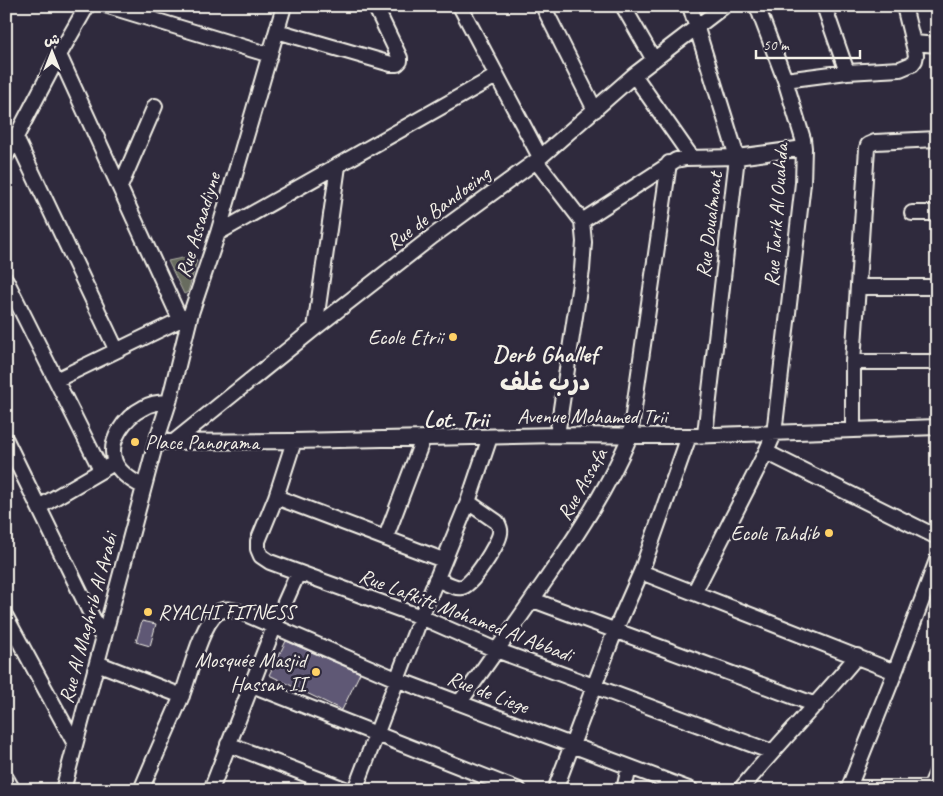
<svg xmlns="http://www.w3.org/2000/svg" width="943" height="796" font-family="Caveat,'Playpen Sans Arabic',sans-serif">
<style>
.green{fill:#676c5f;stroke:#aeaea4}
.building{fill:#5e5875;stroke:#f4f1e8}
.lines{fill:none;stroke-linecap:round;stroke-linejoin:round}
.minor-casing{stroke:#f4f1e8;stroke-width:18}
.minor{stroke:#2f2a3d;stroke-width:14}
.poi-dot{fill:#ffd166;stroke:#2f2a3d;stroke-width:2}
.labels{text-anchor:middle;stroke-width:5;stroke-linejoin:round;paint-order:stroke}
.street-label{font-size:21px;fill:#f4f1e8;stroke:#2f2a3d}
.poi-label{font-size:21px;fill:#f4f1e8;stroke:#2f2a3d;text-anchor:end}
.quarter-label{font-size:24px;font-weight:bold;fill:#f4f1e8;stroke:#2f2a3d}
</style>
<rect width="100%" height="100%" fill="#2f2a3d"/>
<filter id="ink" filterUnits="userSpaceOnUse"><feTurbulence type="fractalNoise" baseFrequency=".02" numOctaves="2"/><feDisplacementMap in="SourceGraphic" scale="10" xChannelSelector="R" yChannelSelector="G"/><feConvolveMatrix kernelMatrix="1 2 1 2 8 2 1 2 1" color-interpolation-filters="sRGB"/></filter>
<g filter="url(#ink)">
<!-- green -->
<path class="green" d="M187,257L197,260L188,292L184,294L168,261Z"/>
<!-- building -->
<path class="building" d="M142,621L156,624L150,646L136,642Z
M286,641L360,673L342,710L269,675Z"/>
<g class="lines">
<!-- minor casing -->
<g class="minor-casing">
<path id="minor" d="M108,6L270,55
M460,6L540,157
M543,6L595,110
M623,6L654,60
M690,6L737,157L705,434
M824,6L847,72
M277,31L391,64H397L400,61V58L375,6
M914,43L937,45
M59,55L180,319
M634,75L692,158
M785,80L847,72L900,69L912,64L915,60L916,55L904,6
M16,138L116,349
M6,156L59,55L87,6
M536,161L582,221L584,242L582,270L557,435
M120,187L155,106
M912,213H937
M582,221L676,160L686,158L737,157L804,148
M218,233L496,76
M6,280L101,470
M858,287H937
M315,328L338,166
M853,362H937
M56,380L188,316
M853,429V362L867,148L868,145L875,142L937,139
M6,440L103,639
M175,441L315,328L433,236L536,161L634,75L724,6
M294,441L276,497L258,541V549L261,556L270,562L421,617L496,650L772,752
M156,442L294,441L557,435L689,436L937,427
M766,452L937,537
M144,487C134,482 120,474 115,462C107,441 125,417 143,408C151,403 160,402 169,402
M276,497L443,560
M39,507L109,466
M386,537L423,439
M641,572L895,672
M436,579C443,581 455,589 462,587C472,586 499,543 500,533C501,529 499,526 497,522L468,502
M694,593L766,452L774,434L803,183L804,148L803,139L785,80L757,6
M533,600L816,705
M6,617L75,744
M97,663L182,696
M252,685L519,790
M460,702C496,651 532,601 567,549C591,513 613,477 630,436L669,163
M228,744L347,790
M6,778L13,790
M849,788H937
M930,788L937,772
M63,790L156,442L169,402L191,313L218,233L284,6
M141,790C154,759 168,728 181,698C189,678 201,625 217,613C225,607 235,610 243,613L396,679L691,790
M211,790L274,627L298,573
M355,790L421,617L468,502L490,437
M555,790L615,631L641,572L689,436
M624,790L629,767
M740,790C778,744 819,702 857,656
M848,790L895,672L937,560"/>
</g>
<!-- minor -->
<use href="#minor" class="minor"/>
</g>
</g>
<!-- markers -->
<g class="poi-dot">
<circle cx="453" cy="337" r="5"/>
<circle cx="135" cy="442" r="5"/>
<circle cx="829" cy="533" r="5"/>
<circle cx="148" cy="612" r="5"/>
<circle cx="316" cy="672" r="5"/>
</g>
<g class="labels">
<!-- street labels -->
<g class="street-label">
<text transform="translate(438 208) rotate(-37)" y="7">Rue de Bandoeing</text>
<text transform="translate(776 215) rotate(-86)" y="7">Rue Tarik Al Ouahda</text>
<text transform="translate(198 225) rotate(-73)" y="7">Rue Assaadiyne</text>
<text transform="translate(709 225) rotate(-83)" y="7">Rue Doualmont</text>
<text x="592" y="423">Avenue Mohamed Trii</text>
<text transform="translate(582 484) rotate(-60)" y="7">Rue Assafa</text>
<text transform="translate(466 615) rotate(21)" y="7">Rue Lafkitt Mohamed Al Abbadi</text>
<text transform="translate(88 618) rotate(-75)" y="7">Rue Al Maghrib Al Arabi</text>
<text transform="translate(488 692) rotate(21)" y="7">Rue de Liege</text>
</g>
<!-- poi labels -->
<g class="poi-label">
<text x="443" y="344">Ecole Etrii</text>
<text x="145" y="449" text-anchor="start">Place Panorama</text>
<text x="819" y="540">Ecole Tahdib</text>
<text x="158" y="619" text-anchor="start">RYACHI FITNESS</text>
<text x="306" y="667">Mosquée Masjid<tspan x="306" dy="24">Hassan II</tspan></text>
</g>
<!-- quarter labels -->
<g class="quarter-label">
<text x="545" y="362">Derb Ghallef<tspan x="545" dy="28">درب غلف</tspan></text>
<text x="456" y="427">Lot. Trii</text>
</g>
</g>
<!-- margin -->
<rect width="943" height="796" fill="none" stroke="#2f2a3d" stroke-width="25"/>
<rect x="12" y="12" width="918" height="771" fill="none" stroke="#f4f1e8" stroke-width="2" filter="url(#ink)"/>
<!-- north arrow -->
<g transform="translate(52 52)" stroke="#2f2a3d" stroke-width="4" paint-order="stroke">
<path d="M0-4L9 19L0 12L-9 19Z" fill="#f4f1e8"/>
<text y="-8" font-size="14" font-weight="bold" text-anchor="middle" fill="#f4f1e8">ش</text>
</g>
<!-- scale -->
<path d="M756 50v8h104v-8" fill="none" stroke="#f4f1e8" stroke-width="2.5"/>
<text x="763" y="50" font-size="15" fill="#f4f1e8" stroke="#2f2a3d" stroke-width="4" paint-order="stroke">50 m</text>
</svg>
